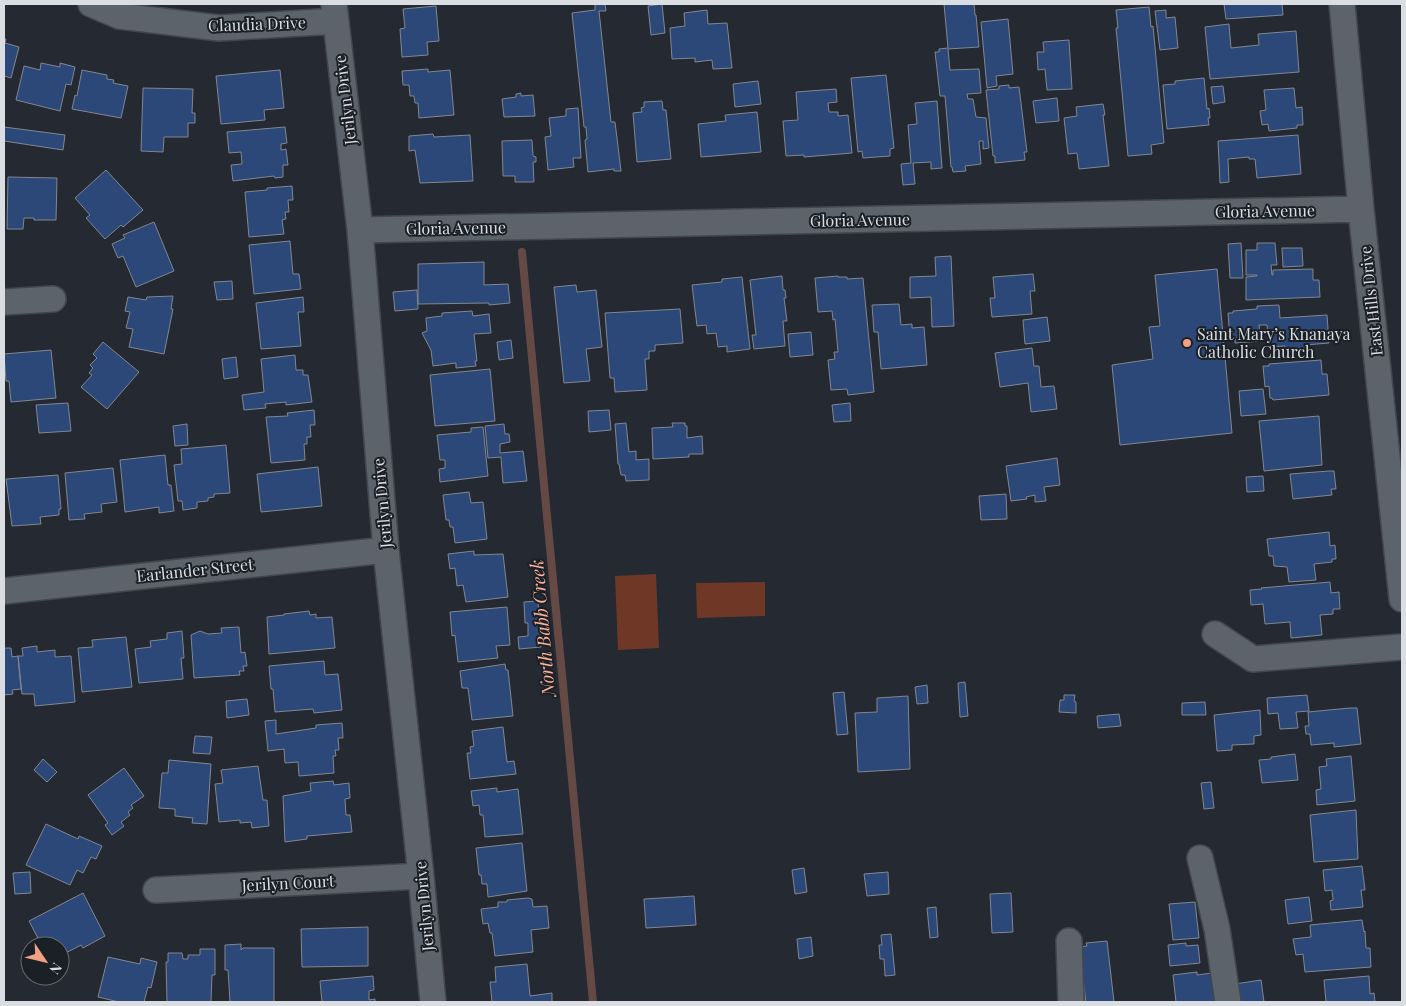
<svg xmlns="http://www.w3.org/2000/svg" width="1406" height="1006" font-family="'Playfair Display',serif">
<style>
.green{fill:#6f3826}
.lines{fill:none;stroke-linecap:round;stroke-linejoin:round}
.stream{stroke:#654944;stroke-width:8}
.building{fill:#2c4878;stroke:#818790}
.minor-casing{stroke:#43474d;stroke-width:28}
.minor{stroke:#5d636b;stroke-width:25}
.poi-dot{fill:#f39f84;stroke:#1b2027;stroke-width:2}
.labels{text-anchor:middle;stroke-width:4;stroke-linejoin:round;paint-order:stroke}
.street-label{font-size:16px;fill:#dadde2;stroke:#1b2027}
.poi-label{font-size:16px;fill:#dadde2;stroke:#1b2027;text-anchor:start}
.water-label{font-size:18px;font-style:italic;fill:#fcb198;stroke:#1b2027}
</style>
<rect width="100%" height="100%" fill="#252931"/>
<!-- green -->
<path class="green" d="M656,574L659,648L618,650L615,576Z
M765,582V616L697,618L696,583Z"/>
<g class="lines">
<!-- stream -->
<path class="stream" d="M522,252L593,1002"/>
</g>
<!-- building -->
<path class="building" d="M595,4H605L606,11H599L611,122H615L621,171H614V169L588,172L585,140L587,139L586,127H584L572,13L595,10Z
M662,4L665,33L651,35L648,6Z
M944,4H974L975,15H976L979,47L948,49L950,70L979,69L981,93L967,94L968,99H973L976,117L986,118L989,148L983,149V141H979L981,164L965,166L966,171L953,172L952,167H951L945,96H940L937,69L935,52H939V49L948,48Z
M1224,4H1282L1283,15L1226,19Z
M436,6L439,41L427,42L428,55L402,57L400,29L405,28L403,9Z
M1149,7L1151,27L1153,26L1164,143L1151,145L1152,154L1128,156L1116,28H1118L1116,10Z
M707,10L708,24L727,23L732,68L713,69L712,60L695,62V58L672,59L670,28L685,26L684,13Z
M1166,10V18L1175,17L1178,48L1160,50L1155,11Z
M1008,19L1013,74L996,76L997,86L987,88L981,22Z
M1229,24L1231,48L1259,45L1258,34L1296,31L1299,72L1210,79L1205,27Z
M4,39H6L5,43L19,47L11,78L4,76Z
M1069,40L1072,89L1047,90L1045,69L1038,70L1037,52H1044L1043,42Z
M41,63L60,67V63L75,67L71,85L66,84L60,111L16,100L24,66L40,70Z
M428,69V72L450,70L454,115L419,118L418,103H415L414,96H410L409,85H403L402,71Z
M82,70L107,75V79L114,80L113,83L128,86L121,118L72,109L75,95L77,96Z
M280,70L284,108L264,110L265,120L221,124L216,76Z
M886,75L894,148L890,149V156L863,158L862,151L858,152L851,78Z
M1204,78L1207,109L1209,108L1210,118H1208L1209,125L1167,129L1163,85L1175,84V81Z
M758,81L761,104L735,107L733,84Z
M1009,85V88L1019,87L1027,152H1024L1025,160L995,163V156H993L986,90L999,89V86Z
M1223,86L1225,102L1213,104L1211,87Z
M143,88L193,89L192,113H195V123H188V137H164L163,152L141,151Z
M1294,88L1296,108L1302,107L1303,125H1297V128L1269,131L1268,124L1262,125L1260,111L1266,110L1264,90Z
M836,89L837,102L828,103L829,112H838V116L848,115L852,153L804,157V155L786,156L783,121L798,120L796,92Z
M521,93V96L533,95L535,116L504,117L502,99L516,97V94Z
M1057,98L1059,121L1036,123L1033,101Z
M662,101L663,110H666L671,159L637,162L633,113L642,112L641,108L644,107V102Z
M937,101L942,168L931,169V162L913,163L915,184L903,185L901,164L911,163L908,125L917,124L915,103Z
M1103,104L1105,115H1103L1109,166L1079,169L1077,153L1068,154L1064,118L1077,116L1076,107Z
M578,108L581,158H573L574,167L548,170L545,137L551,136L549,118L566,116V109Z
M757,112L761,152L701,157L698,124L726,121L725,115Z
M4,127L65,135L63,150L4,141Z
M285,127L287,143L281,144V150L286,149L288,165H283V177L275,178L274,176L233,181L231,165L242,164L241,152L229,153L227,132Z
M433,134L434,137L470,135L473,181L420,183L415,150L409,151V136Z
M1298,135L1301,174L1257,178L1255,159H1249V157L1228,159L1229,182L1220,183L1218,141Z
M532,140L533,156L536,157V162H533L534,182H515V176H503L502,141Z
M106,170L143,210L123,227L121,225L105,239L86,218L90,215L75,198Z
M8,177L57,178L56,220H34V218H24L23,229H7Z
M292,186L293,200H288L289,212H285L286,219L282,220L284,234L249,237L245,192L267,190V188Z
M154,222L174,271L136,287L123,256L118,258L112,244L125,238L123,235Z
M290,241L293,274H299L301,289L254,294L249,245Z
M1241,243L1243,278H1230L1228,244Z
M1257,243H1275L1277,265H1271L1272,275H1273V270L1313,269V280H1319L1320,297L1246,300V277L1257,276V275H1246V250H1257Z
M1282,248H1302L1303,266L1283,267Z
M951,256L954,326L932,327L931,297L910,298V277L936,276L935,257Z
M484,262V285L508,284L510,303L489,305V303L418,304V264Z
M1217,269L1232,433L1120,445L1112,365L1153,359L1149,327L1160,326L1155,275Z
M1033,274L1035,291H1030L1032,314L992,317L990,298H995L993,277Z
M782,276L783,290H785L786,298H784L787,321H783L785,346L754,349L752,335H756L750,280Z
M838,276V277H847V279L863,278L874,392L848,395L847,389L831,390L828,360L835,359L834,352H838L835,319L833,320L832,311L818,312L815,278Z
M742,277L750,349L727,352V346L718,347L716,333L707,334L706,325L697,326L692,285L722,282V279Z
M232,281L233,299L217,300L214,282Z
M576,285L577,292L596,290L602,347L586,349L590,381L564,383L554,287Z
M417,290L418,309L395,311L393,292Z
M173,296L171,309H173L164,354L129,347L133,329L126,328L130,312L125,311L128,297L146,300L147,297Z
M303,297L304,312H298L301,346L261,349L256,303Z
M899,304L901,325L912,324V328L924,327L927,365L881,369L878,332H874L872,305Z
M1279,305L1280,318L1327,315L1329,343L1305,345V348L1285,349V346L1269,347L1267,325H1259L1261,341L1235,343V339L1230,340L1228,313H1233V311L1257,309V306Z
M680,309L683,343L655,345V351H649V359H645L647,390L615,392L614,378H610L605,313Z
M472,311L473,316L489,314L491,333L474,334L477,361H475L476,366L456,368V363L433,366L431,350L422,333L427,331L426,318L442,316V313Z
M1047,317L1050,341L1025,344L1023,320Z
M811,332L813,355L790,357L788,334Z
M511,340L513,358L499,360L497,342Z
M103,342L139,372L107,409L81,387L92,375L89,373L93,368L90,365L97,358L93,354Z
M1032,348L1034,366H1039L1041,387L1054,386L1057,409L1031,412L1028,383L1000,387L995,353Z
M51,350L56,398L11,402L9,381H6L4,354Z
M295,355L296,370H303V375H308L312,402L286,405V402L265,404L266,408L244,410L242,395L264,392L261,359Z
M236,357L238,377L224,379L222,359Z
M1321,360L1322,374H1327L1329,395L1273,400L1272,398H1270L1269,386L1265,387L1263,366H1269V364Z
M490,369L495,421L435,426L430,375Z
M1263,389L1266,414L1241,416L1239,391Z
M68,403L71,431L39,433L36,405Z
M850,403L851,421L834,422L832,405Z
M314,410L315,425H310L311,437H307V444H304L305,460L271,463L266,417L288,416L287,413Z
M609,410L611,430L589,432L588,411Z
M1319,416L1322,465L1264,471L1259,421Z
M626,423L629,452L636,451V460L649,459V480L626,481L625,475H621L619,464H618L615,424Z
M672,423H685V426H687V438L702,436L703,454H689V457L653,459L652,428L673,427Z
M187,424L188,445L175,446L173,426Z
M504,424L505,434H509L510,442L500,444V453L523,451L527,481L503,483L501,457L488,458L485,426Z
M483,427L488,476L440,482L439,469L445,468V460H440L437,435L471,432V428Z
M226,445L230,493L214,494V497L208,498V501L197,502V508L183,510L182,501H178L174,465L182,464L181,449Z
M165,455L168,485H171L174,511L159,513V507L125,512L120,460Z
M1057,458L1060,485L1044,487L1046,501L1035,502V495L1026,497L1027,499L1011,501L1006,466Z
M318,467L322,506L261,512L257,474Z
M113,468L117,502L101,504L102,512L84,514L85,519L69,520L65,473Z
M1329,471H1334L1336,489H1331L1332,495L1293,499L1290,474Z
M58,475L61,509H59V515L40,517L41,524L12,526L6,479Z
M1263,476L1264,491L1247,492L1246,477Z
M469,492L471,503L483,502L487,539L455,543L453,527H450L449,520H446L443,495Z
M1006,494L1007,519L981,520L979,496Z
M1329,532L1330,546L1335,545L1336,559H1332V562L1314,564L1316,580L1289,582L1287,567L1274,566L1273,556H1269L1267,539Z
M474,551V555L503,554L508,597L466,602L463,585L457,586L455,568L450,569L448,554Z
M1330,582L1331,593L1339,592L1340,609H1333V614L1320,615L1322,635L1291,638L1290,622L1265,624L1263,604L1251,605L1250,590L1262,589L1261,588Z
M538,601L541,647L519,649L518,637L528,636V623H525L524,602Z
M507,607L510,645L496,646L498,658L458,662L455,635L452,636L450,612Z
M309,611L310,615L316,614V618L332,617L335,648L269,654L267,617L284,615V614Z
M239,627L241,653L245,652L247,666H243L244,671H239L240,675L194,678L191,635L200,631L208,634L222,633L221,628Z
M182,631L184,658H181L183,679L139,683L135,649L151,647L150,641L167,639V633Z
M126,637L132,687L82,692L78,648L93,647L92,640Z
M37,646V652L55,650V657L71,656L75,702L35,706L34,694H22L18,656H23L22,648Z
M4,648H11L12,657L18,656L21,689L12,690L13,694L4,695Z
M324,661L325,675L338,674L342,710L314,713L313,709L275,712L273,689H271L269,666Z
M505,664L506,670H508L513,716L472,720L468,688H462L460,671Z
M965,682L968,716L960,717L958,683Z
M927,685L928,703L917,704L915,687Z
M844,692L848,734L837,735L833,693Z
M1064,695H1075L1074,701L1076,702V713L1059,712L1060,700H1064Z
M1307,695L1309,711L1296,712L1298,728L1280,729L1278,713L1268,714L1267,698Z
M908,696L910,769L858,772L855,713L877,712V698Z
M247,699L249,715L227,718L226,701Z
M1205,702L1206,715H1182V703Z
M1350,708H1357L1361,744L1334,747V743L1311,745L1310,734H1306L1305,726H1309L1308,712Z
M1260,710L1261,735L1254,736V744L1232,745V750L1217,751L1214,715Z
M1119,714L1121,726L1098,728L1097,716Z
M276,720V734L316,728V725L342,723L343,738H338L339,750H335L336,756H333L334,773L299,776L298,762L285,763L284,749L268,751L265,721Z
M503,727L507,762L514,761L516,774L470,779L467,753H471L470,747L474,746L472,731Z
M195,736L212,737L210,754L193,753Z
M1295,754L1298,780L1262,783L1259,760L1271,759V757Z
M1351,756L1355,801L1317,805L1316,790L1321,789L1319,767L1327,766L1326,759Z
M43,759L57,772L47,782L34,770Z
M169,760L211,764L207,824L192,823L193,818L175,816V809L159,808L162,773H168Z
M258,766L263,800H267L269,826L252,828L251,822L240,823V820L219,822L215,784L223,783L221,770Z
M124,768L144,796L131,805L133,808L128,812L130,815L121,822L124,826L112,835L105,825L108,823L88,795Z
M333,781L334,785L349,783L350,798L345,799L346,815H350L352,832L307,836V839L285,842L283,796L311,791L310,783Z
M1211,782L1214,808L1204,809L1201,783Z
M497,788V792L518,789L523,834L485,837L483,815H480L479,805L473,806L471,791Z
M1356,810L1358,859L1314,862L1310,815Z
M46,824L78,839L79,836L102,846L96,859L91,857L83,873L77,870L70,885L26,865Z
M522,843L527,891L488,897L487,884H482L481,875H479L476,848Z
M1362,866L1365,890H1361L1363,907L1331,910L1330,901L1333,900L1332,890L1325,891L1323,870Z
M804,868L807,892L795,894L792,870Z
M30,872L31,893L15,894L13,873Z
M888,872L889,894L867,896L864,874Z
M83,893L105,936L83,948L81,945L60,956V946H42L29,921Z
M1011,893L1013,932L992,933L990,894Z
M694,896L696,925L646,928L644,899Z
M1309,897L1312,921L1288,924L1285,900Z
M528,898L532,899L533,907L547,906L549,928L531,930L533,952L495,956L492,933H490L488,923L483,924L481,909L498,907V902H507V900Z
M1195,902L1199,938L1173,940L1169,904Z
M936,907L938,937L930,938L927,908Z
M1362,920L1364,932L1365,931L1366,948H1370L1371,967L1305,972L1303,954L1296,955L1293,939L1311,937L1310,925Z
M368,927V966L302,967L301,929Z
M891,934L895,975L885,976L884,959H880L879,945H882L881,935Z
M811,937L813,956L799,959L797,939Z
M1107,941L1114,1002H1086L1079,947L1087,946L1086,943Z
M1186,943V946L1198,945L1200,963L1170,966L1168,945Z
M241,944V950L243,948H274V1002H230L228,970H225V945Z
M200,949H215V975H212L211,1002H167L166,962H168V953H182L183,959H188V955H200Z
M108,957L140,964L141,958L157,962L151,988L148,987L144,1002H119L98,997Z
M527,964L530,996L552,993V1002H492L490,982H496L495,967Z
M1197,972V975L1212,973L1218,1002H1176L1173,975Z
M373,976L374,990L369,991V1000L375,999V1002H322L320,981Z
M1369,976L1370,994L1374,993L1375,1002H1326L1324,980Z
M1261,980L1264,1002H1238L1235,984Z"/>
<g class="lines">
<!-- minor casing -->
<g class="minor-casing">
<path id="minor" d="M91,4L119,16L219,28L336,21
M334,4L360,230L386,550L421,876L433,1002
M1342,4L1361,209L1402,599
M360,230L1361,209
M4,302L53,299
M4,591L386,550
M1215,634L1253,659L1402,647
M1200,858L1217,929L1228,1002
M156,890L421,876
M1069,941L1071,1002"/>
</g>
<!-- minor -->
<use href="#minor" class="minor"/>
</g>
<!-- markers -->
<circle class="poi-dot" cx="1187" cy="343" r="5"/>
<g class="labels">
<!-- street labels -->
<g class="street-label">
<text transform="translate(257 24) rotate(-2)" y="6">Claudia Drive</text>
<text transform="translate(345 100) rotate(-97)" y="6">Jerilyn Drive</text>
<text transform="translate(1265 211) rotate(-1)" y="6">Gloria Avenue</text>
<text transform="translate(860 220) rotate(-1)" y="6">Gloria Avenue</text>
<text transform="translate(456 228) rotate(-1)" y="6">Gloria Avenue</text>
<text transform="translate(1371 301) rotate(-96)" y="6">East Hills Drive</text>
<text transform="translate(382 503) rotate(-95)" y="6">Jerilyn Drive</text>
<text transform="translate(195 570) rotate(-6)" y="6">Earlander Street</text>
<text transform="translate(288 883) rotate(-3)" y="6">Jerilyn Court</text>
<text transform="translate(424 906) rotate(-95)" y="6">Jerilyn Drive</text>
</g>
<!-- poi labels -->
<g class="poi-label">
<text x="1197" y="340">Saint Mary’s Knanaya<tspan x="1197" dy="18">Catholic Church</tspan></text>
</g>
<!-- water labels -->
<g class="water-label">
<text transform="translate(543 628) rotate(-95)" y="6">North Babb Creek</text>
</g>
</g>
<!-- border -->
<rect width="1406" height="1006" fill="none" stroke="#dadde2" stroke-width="10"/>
<!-- north arrow -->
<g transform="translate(45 961) rotate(125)"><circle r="24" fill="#1b2027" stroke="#676c72"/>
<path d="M0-4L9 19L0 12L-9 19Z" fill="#f39f84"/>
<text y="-8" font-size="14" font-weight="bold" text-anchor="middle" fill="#dadde2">N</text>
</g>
</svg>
